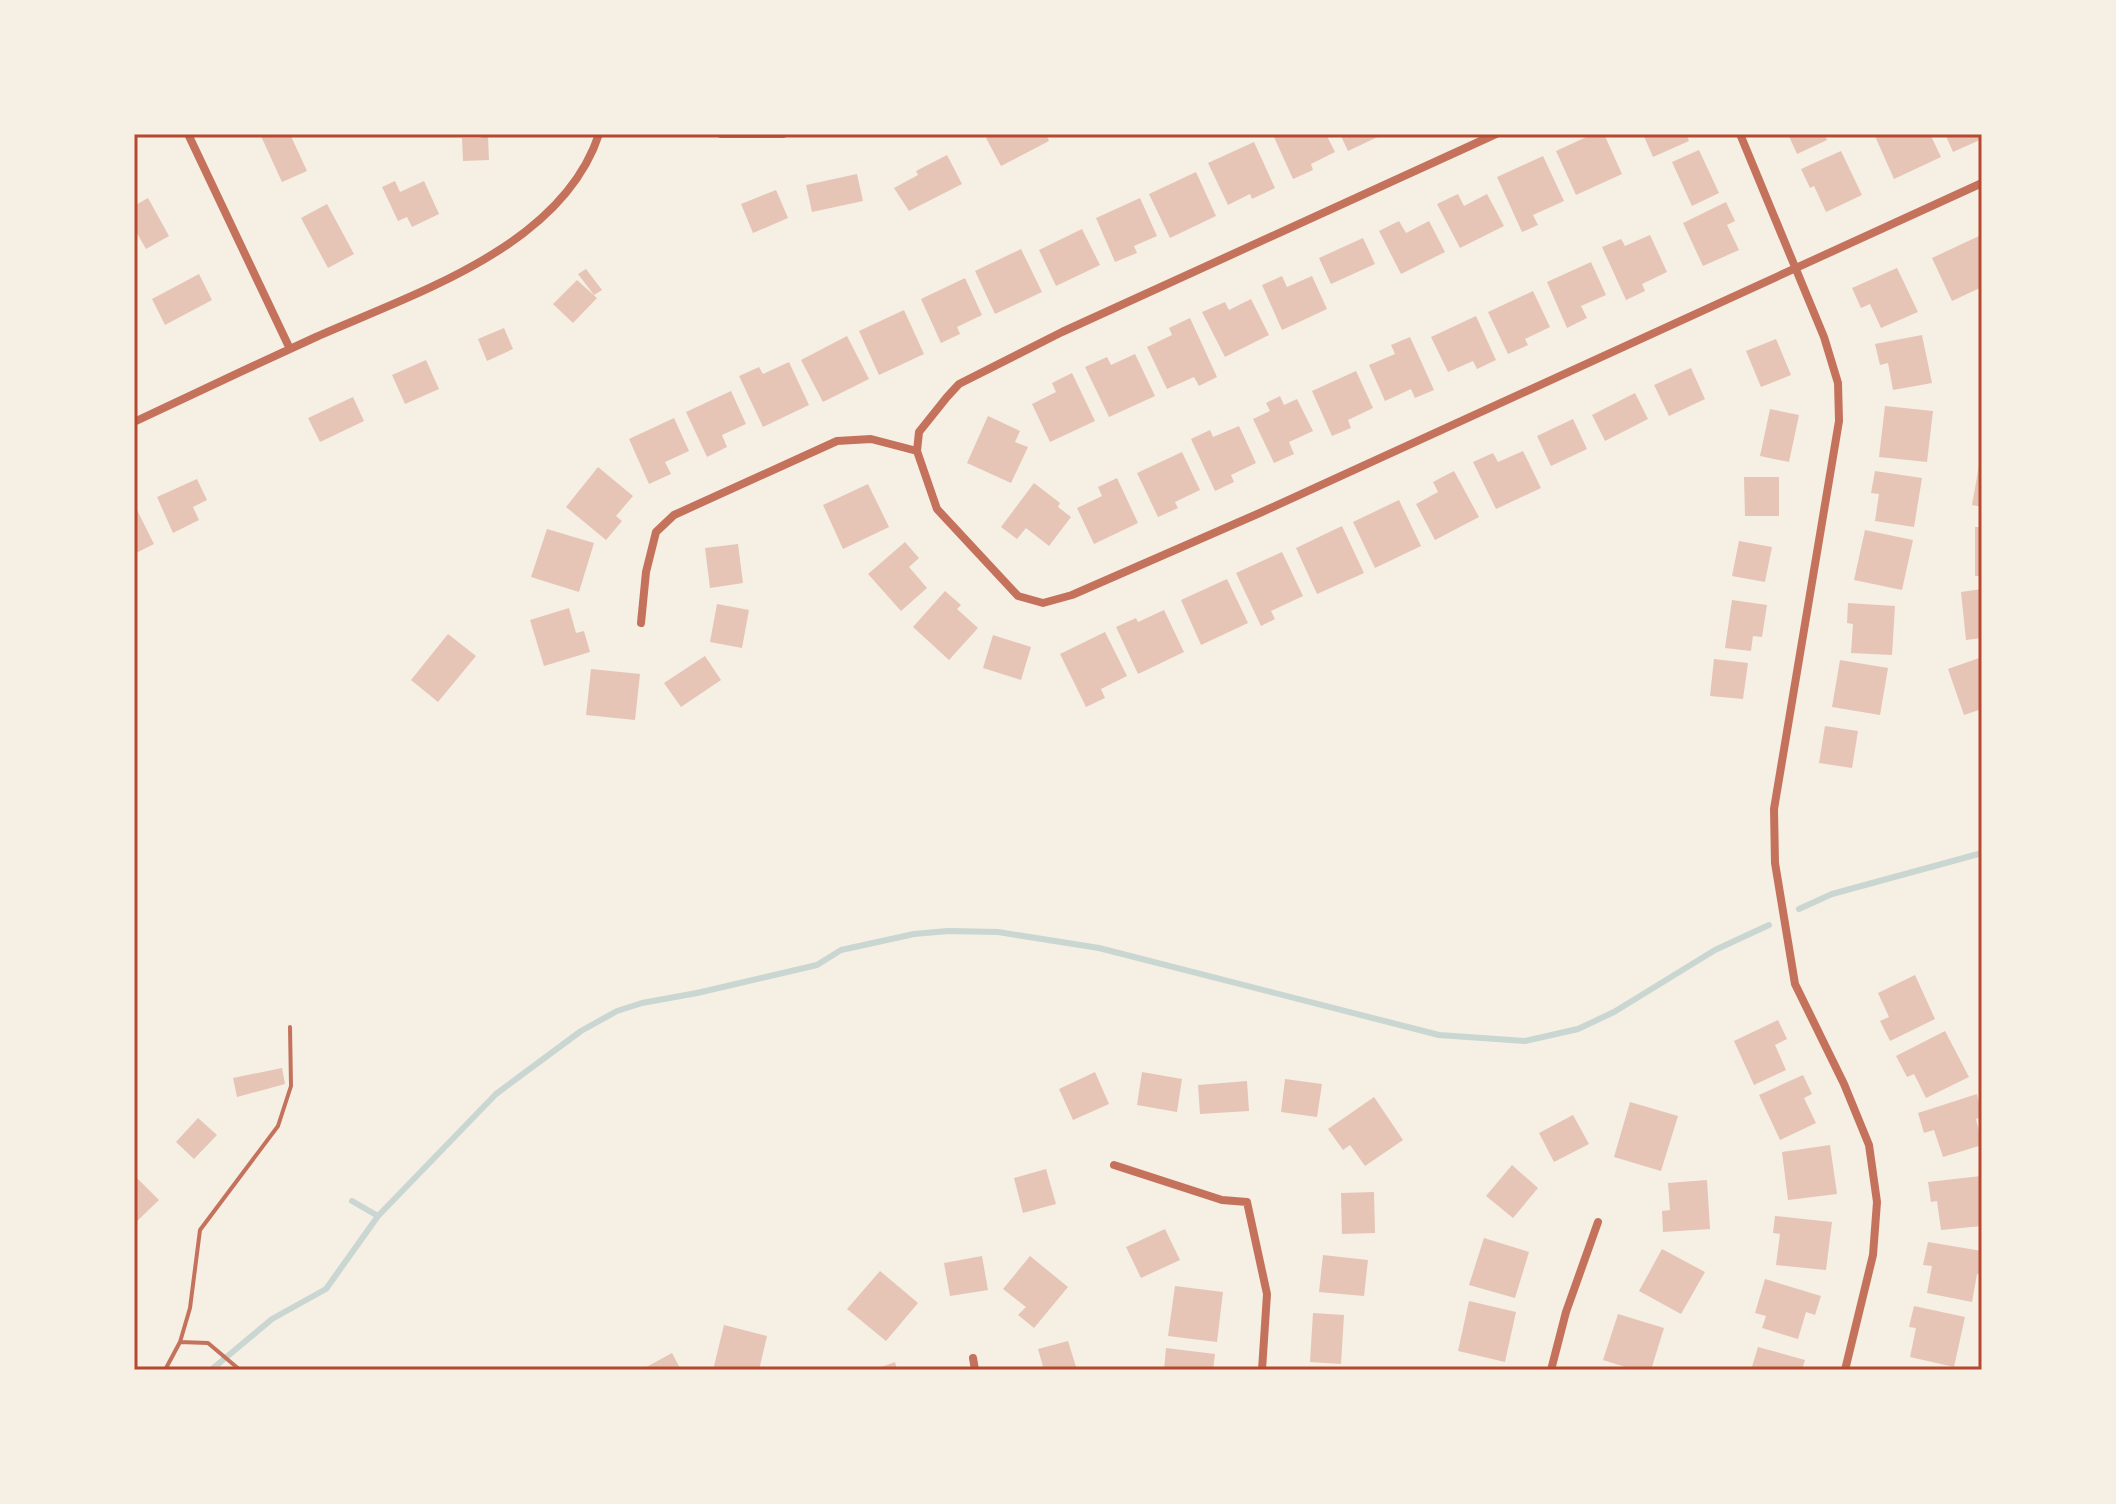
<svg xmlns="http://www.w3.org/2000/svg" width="2116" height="1504" font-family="Helvetica,sans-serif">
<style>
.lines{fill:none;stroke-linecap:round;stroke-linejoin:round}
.stream{stroke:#c9d6d2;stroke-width:6}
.building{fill:#e6c5b7}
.service{stroke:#c5725c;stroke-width:4}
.minor{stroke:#c5725c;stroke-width:8}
.neatline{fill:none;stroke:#b5482f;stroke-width:3}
</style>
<rect width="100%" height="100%" fill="#f6efe4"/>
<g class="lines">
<!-- stream -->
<path class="stream" d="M1799,909L1832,894L1982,853
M352,1201L378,1216
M211,1370L272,1319L326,1289L378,1216L496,1094L581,1031L617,1011L642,1003L697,993L817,965L841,950L914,934L948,931L998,932L1099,948L1439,1035L1525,1041L1578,1029L1614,1012L1715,950L1769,925"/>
</g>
<!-- building -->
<path class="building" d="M260,134H281L282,137L290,134L307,171L282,182Z
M481,134H493V137H488L489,160L463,161L462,138H481Z
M995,134H1046L1049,141L1001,166L986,138Z
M1275,134H1326L1335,152L1311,164L1313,170L1293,179L1273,135Z
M1340,134H1384L1348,151Z
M1593,134H1604L1622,174L1576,195L1556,151Z
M1643,134H1686L1689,141L1653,157Z
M1788,134H1824L1827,140L1797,154Z
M1874,134H1930L1941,157L1894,179Z
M1945,134H1982V139L1953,152Z
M1254,142L1275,188L1252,199L1250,194L1228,205L1208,163Z
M1699,150L1719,193L1692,206L1672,162Z
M1841,151L1862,195L1826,212L1814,186L1810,188L1801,169Z
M947,155L962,184L909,211L894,188L918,175L916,171Z
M1543,156L1564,201L1533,215L1538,225L1522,232L1497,177Z
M1196,172L1216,216L1170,238L1149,194Z
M857,174L863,201L812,212L806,185Z
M395,181L400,192L424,181L439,214L412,227L407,217L398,221L382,187Z
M776,190L788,218L753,233L741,204Z
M1458,194L1464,206L1487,194L1504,226L1460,248L1437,204Z
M148,198L169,236L146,249L134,228V206Z
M1140,198L1157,236L1134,246L1137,253L1115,262L1096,218Z
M1726,202L1735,221L1727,225L1739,250L1703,266L1683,223Z
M327,204L354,254L328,268L301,218Z
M1399,221L1406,233L1429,221L1445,252L1401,274L1379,231Z
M1082,229L1100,265L1056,286L1039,250Z
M1650,235L1667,272L1642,284L1645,291L1626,300L1602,247L1621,239L1625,246Z
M1979,236L1982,243V287L1952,301L1932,258Z
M1363,238L1375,264L1331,284L1319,258Z
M1021,249L1042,292L995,314L975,271Z
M1591,262L1606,295L1581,306L1587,318L1567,328L1547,282Z
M1897,268L1918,312L1881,328L1870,304L1861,308L1852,288Z
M586,269L602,290L594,295L578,274Z
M199,274L212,300L165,325L152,299Z
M1282,276L1287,287L1312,276L1327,309L1282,330L1262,285Z
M965,278L982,315L957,327L960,334L941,343L921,299Z
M577,280L597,298L573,323L553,304Z
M1533,291L1550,327L1525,339L1528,345L1508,354L1488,312Z
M1251,299L1269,335L1225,357L1202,312L1225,302L1229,310Z
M904,310L924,354L879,375L859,331Z
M1476,316L1496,360L1477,369L1473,361L1448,372L1431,337Z
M1190,318L1217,377L1199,386L1194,377L1167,389L1147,347L1172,335L1169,328Z
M504,328L513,349L487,361L478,339Z
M1922,335L1932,383L1893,390L1888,363L1880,365L1875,344Z
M847,336L869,379L823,402L801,360Z
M1410,337L1434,390L1415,398L1411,389L1385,401L1369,365L1395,354L1391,345Z
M1776,339L1791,375L1761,387L1746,351Z
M1135,354L1155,396L1109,417L1085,367L1107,357L1111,365Z
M426,360L439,389L405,404L392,375Z
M789,362L809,405L763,427L739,376L759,367L763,374Z
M1691,368L1705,399L1669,416L1654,385Z
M1356,371L1373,408L1348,420L1351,428L1332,436L1312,391Z
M1072,373L1095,421L1050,442L1032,404L1056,392L1052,383Z
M731,391L746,424L722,435L727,447L707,457L686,412Z
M1635,393L1648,419L1605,441L1592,415Z
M1280,396L1284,405L1297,399L1313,431L1289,442L1294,454L1274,463L1253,419L1270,411L1266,403Z
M353,397L364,421L320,442L308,418Z
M1885,406L1933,411L1927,462L1879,457Z
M1770,409L1799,415L1789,462L1760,456Z
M988,416L1020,431L1015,442L1028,447L1011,483L967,463Z
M674,418L689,451L665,462L671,474L649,484L629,439Z
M1573,419L1587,449L1551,466L1537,436Z
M1239,426L1256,463L1231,475L1234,482L1215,491L1191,439L1210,430L1213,437Z
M1523,451L1541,488L1496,509L1473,462L1493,453L1498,462Z
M1182,452L1200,490L1175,502L1178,508L1158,517L1137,473Z
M1980,460H1982V507L1972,505Z
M598,467L633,496L616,516L622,521L606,540L566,507Z
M1454,471L1479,517L1435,540L1416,504L1438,492L1433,482Z
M1875,471L1922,478L1914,527L1875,521L1879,494L1871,493Z
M1744,477H1779V516H1745Z
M1117,478L1138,523L1094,544L1077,508L1102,496L1098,487Z
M197,479L207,500L193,507L199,520L173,533L157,497Z
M1034,483L1060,503L1058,507L1071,517L1049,546L1026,528L1017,539L1001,527Z
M868,484L889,527L843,549L823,505Z
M1399,500L1421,546L1375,568L1353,522Z
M134,504L154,544L134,554Z
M1342,526L1364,573L1317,594L1296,548Z
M1975,527H1982V576H1975Z
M547,529L594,543L579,592L531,577Z
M1865,530L1913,540L1902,590L1854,580Z
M1739,541L1772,547L1765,582L1732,576Z
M905,542L919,558L909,567L927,588L901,611L868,574Z
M738,544L743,583L710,588L705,548Z
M1282,552L1303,596L1271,611L1275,619L1261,626L1236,573Z
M1227,579L1248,623L1201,645L1181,600Z
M1982,589V638L1966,640L1961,592Z
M945,591L961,605L957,609L978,628L949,660L913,627Z
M1732,600L1767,605L1762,637L1753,636L1751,651L1725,648Z
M1848,603L1895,606L1892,655L1851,653L1853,624L1847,623Z
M717,604L749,610L742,648L710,642Z
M569,608L576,633L584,631L590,652L544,666L530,620Z
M1164,610L1184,652L1138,674L1116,627L1136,618L1138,622Z
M1105,632L1127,676L1101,689L1105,698L1086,707L1060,654Z
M448,634L476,656L438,702L411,680Z
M993,635L1031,647L1021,680L983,668Z
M705,656L721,680L681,707L664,683Z
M1982,657V709L1964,715L1948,669Z
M1714,659L1748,663L1743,699L1710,696Z
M1840,660L1888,668L1880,715L1832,707Z
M591,669L640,674L635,720L586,715Z
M1825,726L1858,731L1852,768L1819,763Z
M1915,975L1935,1019L1890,1041L1880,1021L1889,1017L1878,993Z
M1778,1020L1787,1039L1775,1045L1786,1070L1754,1085L1734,1041Z
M1945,1031L1969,1077L1926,1098L1914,1074L1907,1077L1896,1056Z
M282,1068L285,1084L237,1097L233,1078Z
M1095,1072L1109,1104L1073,1120L1059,1089Z
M1142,1072L1182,1079L1177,1112L1137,1105Z
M1803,1075L1812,1094L1804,1098L1816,1123L1780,1140L1759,1095Z
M1285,1079L1322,1084L1317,1117L1281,1112Z
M1247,1081L1249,1111L1200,1114L1198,1085Z
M1977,1094L1982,1117L1976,1119L1982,1145L1943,1157L1934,1130L1924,1133L1918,1113Z
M1374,1097L1403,1140L1365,1166L1350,1145L1343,1150L1328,1129Z
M1630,1102L1678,1116L1661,1171L1614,1157Z
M1573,1115L1589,1144L1554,1162L1539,1133Z
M198,1118L217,1135L194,1159L176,1142Z
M1830,1145L1837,1194L1788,1200L1782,1152Z
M1512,1165L1538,1188L1513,1218L1486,1196Z
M1046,1169L1056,1204L1023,1213L1014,1178Z
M134,1175L159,1200L134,1224Z
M1981,1176L1982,1226L1941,1230L1937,1201L1931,1202L1928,1182Z
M1707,1180L1710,1229L1663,1232L1662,1211L1670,1210L1668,1183Z
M1374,1192L1375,1233L1342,1234L1341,1193Z
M1775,1216L1832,1222L1826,1270L1776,1265L1780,1234L1773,1233Z
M1165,1229L1180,1260L1141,1278L1126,1247Z
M1484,1238L1529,1252L1515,1298L1469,1285Z
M1928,1242L1982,1251V1275L1977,1274L1972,1302L1927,1293L1932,1266L1923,1265Z
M1662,1249L1705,1272L1681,1314L1639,1291Z
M1323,1255L1368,1260L1364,1296L1319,1292Z
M982,1256L988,1290L950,1296L944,1263Z
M1030,1256L1068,1287L1034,1328L1018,1315L1026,1307L1003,1289Z
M880,1271L918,1303L886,1341L847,1309Z
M1765,1279L1821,1296L1815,1315L1806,1312L1798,1339L1762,1328L1766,1316L1755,1313Z
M1175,1286L1223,1292L1217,1342L1168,1336Z
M1469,1301L1516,1312L1505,1362L1458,1351Z
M1914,1306L1965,1317L1954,1367L1910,1357L1916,1328L1909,1327Z
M1313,1313L1344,1315L1341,1364L1310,1362Z
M1618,1314L1664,1328L1651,1370H1635L1603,1360Z
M724,1325L767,1336L759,1370H713Z
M1068,1341L1077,1370H1044L1038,1349Z
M1758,1347L1805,1360L1802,1370H1751Z
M1166,1348L1215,1354L1213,1370H1164Z
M672,1353L681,1370H641Z
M895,1362L897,1370H873Z"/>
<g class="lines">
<!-- service -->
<path class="service" d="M180,1342L190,1308L200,1230L278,1126L291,1086L290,1027
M165,1370L180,1342L208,1343L240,1370"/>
<!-- minor -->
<path class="minor" d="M188,134L290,349
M721,134H783
M1496,134L1062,332L959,384L947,397L919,432L917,451L937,509L1018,596L1043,603L1072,595L1262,512L1982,183
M1740,134L1824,337L1838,383L1839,421L1774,809L1775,863L1795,984L1844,1084L1869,1145L1877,1202L1873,1255L1845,1370
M134,422C195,393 255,365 316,337C415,293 562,247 599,134
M641,623L646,572L656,532L674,515L837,441L871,439L917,451
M1114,1165L1222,1200L1247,1202L1267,1294L1262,1370
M973,1358L975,1370
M1551,1370L1566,1312L1598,1222"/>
</g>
<!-- border -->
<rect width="2116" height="1504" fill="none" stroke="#f6efe4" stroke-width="272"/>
<rect x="136" y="136" width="1844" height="1232" class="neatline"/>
</svg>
